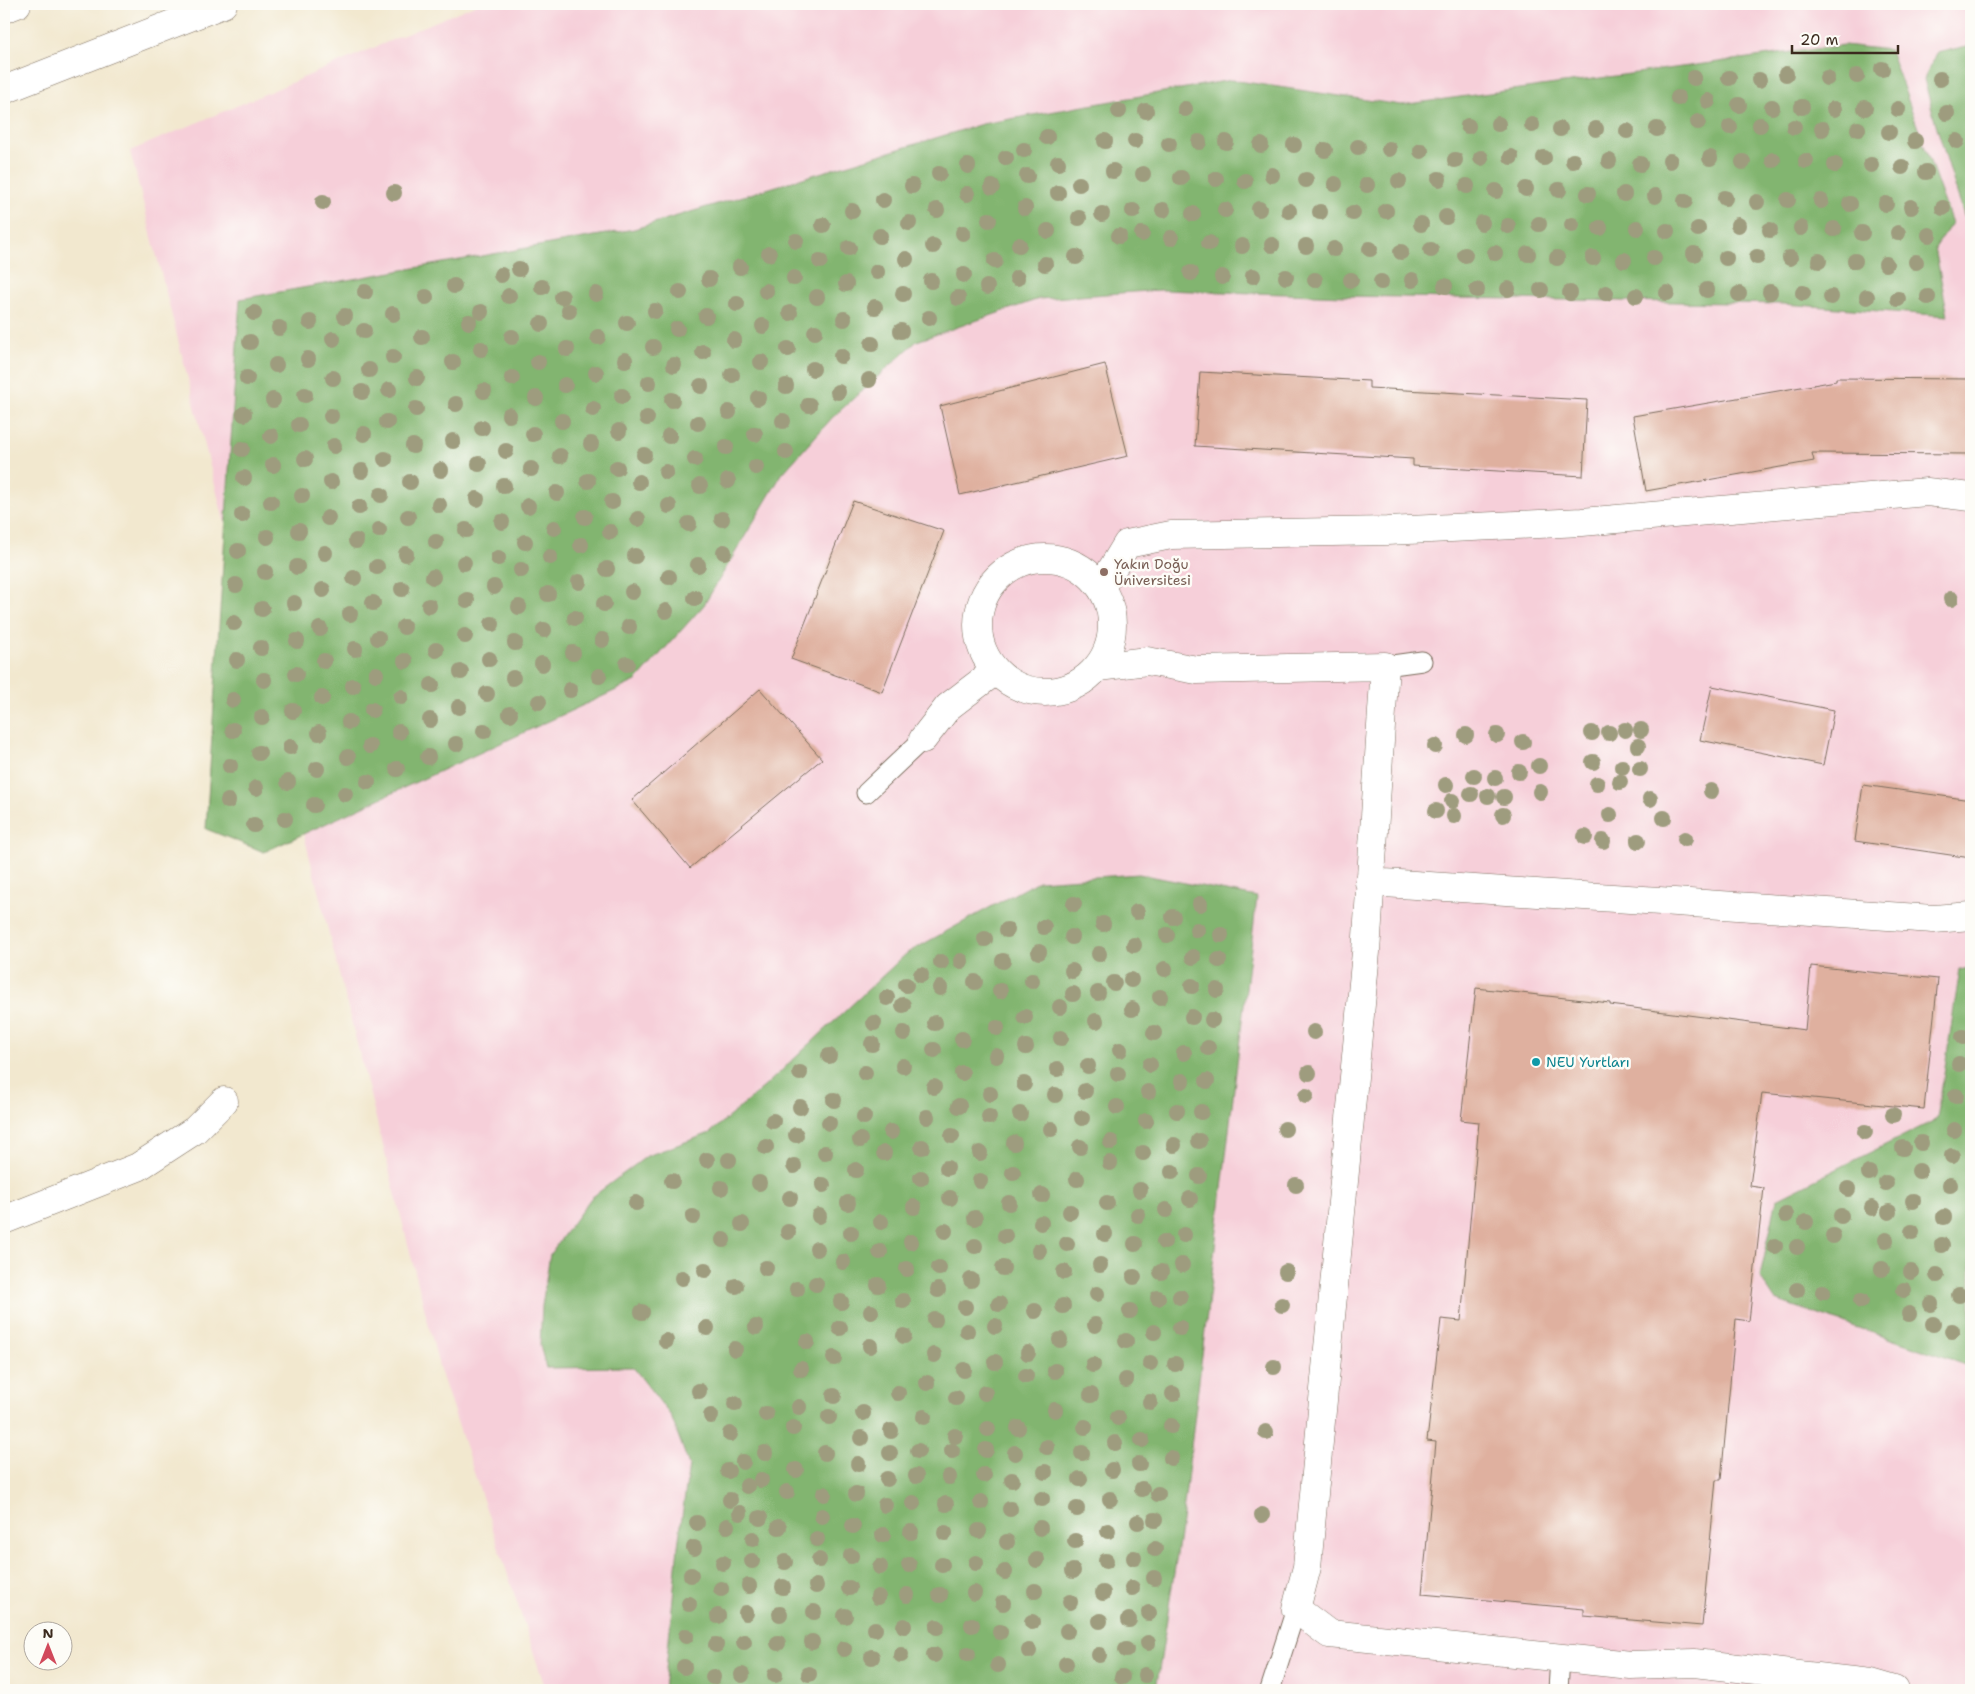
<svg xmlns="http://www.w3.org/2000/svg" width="1975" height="1694" font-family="'Shantell Sans',sans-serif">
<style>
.built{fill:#f6cfd9}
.forest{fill:#82b570;stroke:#5e7047}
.building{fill:#dfb09f}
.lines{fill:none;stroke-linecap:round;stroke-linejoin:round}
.service-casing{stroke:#7b6c5c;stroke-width:21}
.minor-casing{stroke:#7b6c5c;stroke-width:29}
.trunk-casing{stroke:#7b6c5c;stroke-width:29}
.service{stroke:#fff;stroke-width:19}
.minor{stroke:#fff;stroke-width:28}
.trunk{stroke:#fff;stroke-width:28}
.tree{fill:#9e9c7e}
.education-dot{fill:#8d6e63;stroke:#fdfcf7;stroke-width:2}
.culture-dot{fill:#0f9aa8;stroke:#fdfcf7;stroke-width:2}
.labels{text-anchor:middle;stroke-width:5;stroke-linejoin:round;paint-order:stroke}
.education-label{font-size:14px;fill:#785e54;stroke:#fdfcf7;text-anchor:start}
.culture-label{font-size:14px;fill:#0d838f;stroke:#fdfcf7;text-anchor:start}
</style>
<rect width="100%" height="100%" fill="#fdfcf7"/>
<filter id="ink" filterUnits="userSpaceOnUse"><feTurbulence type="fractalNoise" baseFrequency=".02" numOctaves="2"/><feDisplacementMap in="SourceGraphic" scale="10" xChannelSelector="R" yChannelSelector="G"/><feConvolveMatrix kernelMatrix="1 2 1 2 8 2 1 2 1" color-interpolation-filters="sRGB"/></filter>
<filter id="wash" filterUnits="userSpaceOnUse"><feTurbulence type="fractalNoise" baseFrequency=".0096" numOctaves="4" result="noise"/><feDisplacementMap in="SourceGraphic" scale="20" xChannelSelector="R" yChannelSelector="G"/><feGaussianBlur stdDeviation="1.12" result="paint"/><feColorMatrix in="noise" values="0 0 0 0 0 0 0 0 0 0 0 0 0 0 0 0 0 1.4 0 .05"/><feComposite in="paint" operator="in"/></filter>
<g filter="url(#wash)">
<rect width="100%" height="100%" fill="#f2e8cf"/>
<!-- built -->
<path class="built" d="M477,4H1971V1690H546L440,1370L130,151Z"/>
<!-- forest -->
<path class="forest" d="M1844,45L1890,50L1952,223L1935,248L1948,316L1783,304L1346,296L1161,290L1039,299L917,341L832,418L782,474L704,605L636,681L264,852L206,829L240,299L634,229L982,124L1231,80L1401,105Z
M1971,45V220L1965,219L1935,121L1924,79L1937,53Z
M1139,874L1257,897L1182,1522L1156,1690H664L678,1546L689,1465L671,1416L633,1367L546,1368L540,1345L542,1306L550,1254L591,1198L647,1156L710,1133L764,1087L907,953L1038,881Z
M1960,969L1971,970V1366L1775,1300L1760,1277L1777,1199L1937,1119Z"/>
<g id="blocks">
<!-- building -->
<path class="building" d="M1105,364L1128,456L960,495L940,406Z
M1200,372L1369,381V388L1587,400L1583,476L1413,466V459L1195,446Z
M1836,378L1971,379V454L1812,453L1814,461L1646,491L1633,416L1836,381Z
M853,501L944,531L882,692L791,659Z
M1712,686L1834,710L1823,765L1700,740Z
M760,689L822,759L690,868L632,800Z
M1863,785L1971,800V858L1855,841Z
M1811,966L1938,979L1924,1109L1762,1093L1750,1186L1764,1188L1749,1321L1736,1319L1721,1480H1716L1702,1626L1584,1616V1609L1422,1594L1436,1442L1427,1441L1441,1319L1461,1321L1479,1122L1461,1120L1476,988L1610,1003V1005L1805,1030Z"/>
</g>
</g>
<g filter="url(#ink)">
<use href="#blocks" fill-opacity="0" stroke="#7b6c5c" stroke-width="1"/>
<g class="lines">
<!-- service casing -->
<g class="service-casing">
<path id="service" d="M1385,666L1422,661
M866,793L923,739
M1270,1690L1296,1609
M1558,1690L1560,1658"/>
</g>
<!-- minor casing -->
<g class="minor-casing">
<path id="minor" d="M978 625a67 67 0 1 1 134 0a67 67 0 1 1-134 0Z
M1101,587L1127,544L1171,535L1387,531L1582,522L1927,492L1971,497
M1098,667L1147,661L1197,670L1385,666L1366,952L1307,1567L1296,1609L1329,1634L1631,1665L1694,1663L1870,1683L1894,1690
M923,739L948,707L995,671
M1369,882L1934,919L1971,916
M4,1220L138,1167L195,1130L224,1101"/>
</g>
<!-- trunk casing -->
<g class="trunk-casing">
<path id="trunk" d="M4,9L17,4
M4,90L223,4"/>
</g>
<!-- service -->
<use href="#service" class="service"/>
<!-- minor -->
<use href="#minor" class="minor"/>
<!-- trunk -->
<use href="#trunk" class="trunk"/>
</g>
<!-- trees -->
<g class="tree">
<circle cx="1882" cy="69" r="8"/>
<circle cx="1786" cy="74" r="8"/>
<circle cx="1857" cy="76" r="8"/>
<circle cx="1694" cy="78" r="8"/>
<circle cx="1729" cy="78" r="8"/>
<circle cx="1827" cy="78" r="8"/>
<circle cx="1940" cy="79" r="8"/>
<circle cx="1759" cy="80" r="8"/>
<circle cx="1678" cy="98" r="8"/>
<circle cx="1708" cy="101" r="8"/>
<circle cx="1739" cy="105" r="8"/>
<circle cx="1772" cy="107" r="8"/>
<circle cx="1802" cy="107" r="8"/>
<circle cx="1865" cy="108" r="8"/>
<circle cx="1185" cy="109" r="8"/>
<circle cx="1834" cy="109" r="8"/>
<circle cx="1898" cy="109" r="8"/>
<circle cx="1119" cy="111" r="8"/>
<circle cx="1146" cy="111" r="8"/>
<circle cx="1947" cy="113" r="8"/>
<circle cx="1698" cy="122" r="8"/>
<circle cx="1498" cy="124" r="8"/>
<circle cx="1532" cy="125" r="8"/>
<circle cx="1760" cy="125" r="8"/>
<circle cx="1468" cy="126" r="8"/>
<circle cx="1730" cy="127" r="8"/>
<circle cx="1794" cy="127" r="8"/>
<circle cx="1560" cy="129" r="8"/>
<circle cx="1596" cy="129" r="8"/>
<circle cx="1657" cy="129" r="8"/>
<circle cx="1822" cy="129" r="8"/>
<circle cx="1858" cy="129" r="8"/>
<circle cx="1627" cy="131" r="8"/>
<circle cx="1889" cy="132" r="8"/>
<circle cx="1047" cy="137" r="8"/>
<circle cx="1105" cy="141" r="8"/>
<circle cx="1135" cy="141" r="8"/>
<circle cx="1915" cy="141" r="8"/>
<circle cx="1957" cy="141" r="8"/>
<circle cx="1199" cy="142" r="8"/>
<circle cx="1226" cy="142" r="8"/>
<circle cx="1169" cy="144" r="8"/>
<circle cx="1261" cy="145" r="8"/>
<circle cx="1294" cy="145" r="8"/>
<circle cx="1358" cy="147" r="8"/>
<circle cx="1389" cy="149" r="8"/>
<circle cx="1024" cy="150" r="8"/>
<circle cx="1325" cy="150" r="8"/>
<circle cx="1421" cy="151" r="8"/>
<circle cx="1511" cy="157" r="8"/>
<circle cx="1006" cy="158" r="8"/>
<circle cx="1481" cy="158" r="8"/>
<circle cx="1544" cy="158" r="8"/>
<circle cx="1710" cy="158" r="8"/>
<circle cx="1455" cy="160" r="8"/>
<circle cx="1773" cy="160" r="8"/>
<circle cx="1573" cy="161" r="8"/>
<circle cx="1609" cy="161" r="8"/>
<circle cx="1670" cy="161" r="8"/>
<circle cx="1806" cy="161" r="8"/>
<circle cx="1743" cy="162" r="8"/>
<circle cx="1058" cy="163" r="8"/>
<circle cx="1640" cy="164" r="8"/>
<circle cx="1835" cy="165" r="8"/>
<circle cx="1871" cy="165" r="8"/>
<circle cx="968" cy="166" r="8"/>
<circle cx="1902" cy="167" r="8"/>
<circle cx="1113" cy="171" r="8"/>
<circle cx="1926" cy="172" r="8"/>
<circle cx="939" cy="174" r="8"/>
<circle cx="1143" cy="174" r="8"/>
<circle cx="1272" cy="175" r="8"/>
<circle cx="1027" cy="176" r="8"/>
<circle cx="1181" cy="178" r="8"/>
<circle cx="1216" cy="179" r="8"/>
<circle cx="1439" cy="179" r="8"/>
<circle cx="1306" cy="180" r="8"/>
<circle cx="1245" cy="181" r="8"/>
<circle cx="1399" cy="181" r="8"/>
<circle cx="1079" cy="184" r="8"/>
<circle cx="1335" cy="184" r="8"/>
<circle cx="1367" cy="185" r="8"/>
<circle cx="912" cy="186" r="8"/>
<circle cx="1467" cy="186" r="8"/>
<circle cx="992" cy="187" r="8"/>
<circle cx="1526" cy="189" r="8"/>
<circle cx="1559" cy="190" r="8"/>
<circle cx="1496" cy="191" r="8"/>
<circle cx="394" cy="193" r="8"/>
<circle cx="1058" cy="193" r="8"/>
<circle cx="967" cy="194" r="8"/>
<circle cx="1588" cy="194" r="8"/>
<circle cx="1624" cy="194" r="8"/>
<circle cx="1655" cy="196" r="8"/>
<circle cx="1725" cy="198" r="8"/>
<circle cx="883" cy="200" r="8"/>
<circle cx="1788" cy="200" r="8"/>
<circle cx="1685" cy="201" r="8"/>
<circle cx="1821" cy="201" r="8"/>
<circle cx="323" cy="202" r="8"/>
<circle cx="1757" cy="202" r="8"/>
<circle cx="1850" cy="204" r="8"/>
<circle cx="1886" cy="204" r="8"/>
<circle cx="1911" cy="207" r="8"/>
<circle cx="1025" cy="208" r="8"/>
<circle cx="1943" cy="208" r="8"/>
<circle cx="1259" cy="209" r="8"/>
<circle cx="937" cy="210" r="8"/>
<circle cx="1163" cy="210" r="8"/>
<circle cx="1225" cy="210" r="8"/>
<circle cx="852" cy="211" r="8"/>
<circle cx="1133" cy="211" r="8"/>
<circle cx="1289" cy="211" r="8"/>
<circle cx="1386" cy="211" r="8"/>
<circle cx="1320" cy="212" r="8"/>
<circle cx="1353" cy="213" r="8"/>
<circle cx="1102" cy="214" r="8"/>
<circle cx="1193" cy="214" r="8"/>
<circle cx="1446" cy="217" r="8"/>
<circle cx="1079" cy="218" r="8"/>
<circle cx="989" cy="220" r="8"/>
<circle cx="909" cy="223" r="8"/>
<circle cx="1482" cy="223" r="8"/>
<circle cx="1421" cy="224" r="8"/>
<circle cx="1539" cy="224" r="8"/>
<circle cx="823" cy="225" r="8"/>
<circle cx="1572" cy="225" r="8"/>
<circle cx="1738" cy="225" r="8"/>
<circle cx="1508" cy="226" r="8"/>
<circle cx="1600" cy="228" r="8"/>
<circle cx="1637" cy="228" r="8"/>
<circle cx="1801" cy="228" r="8"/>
<circle cx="1698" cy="229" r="8"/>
<circle cx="1834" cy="229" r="8"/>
<circle cx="1770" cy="230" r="8"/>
<circle cx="1048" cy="231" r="8"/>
<circle cx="1667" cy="231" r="8"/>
<circle cx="963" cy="233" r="8"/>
<circle cx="1862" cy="233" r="8"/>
<circle cx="1898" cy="233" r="8"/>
<circle cx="1142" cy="234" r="8"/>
<circle cx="1929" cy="235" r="8"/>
<circle cx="880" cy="236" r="8"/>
<circle cx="1119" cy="236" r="8"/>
<circle cx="1171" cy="238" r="8"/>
<circle cx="796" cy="241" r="8"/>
<circle cx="1209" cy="243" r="8"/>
<circle cx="1019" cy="245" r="8"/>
<circle cx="1272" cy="245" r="8"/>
<circle cx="933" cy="246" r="8"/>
<circle cx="1242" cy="246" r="8"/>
<circle cx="1306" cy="246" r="8"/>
<circle cx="849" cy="248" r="8"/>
<circle cx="1334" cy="249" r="8"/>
<circle cx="1370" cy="249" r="8"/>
<circle cx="1431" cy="250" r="8"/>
<circle cx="1401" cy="252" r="8"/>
<circle cx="1495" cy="253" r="8"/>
<circle cx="769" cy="254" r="8"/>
<circle cx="1528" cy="254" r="8"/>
<circle cx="1694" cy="254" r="8"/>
<circle cx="1465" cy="255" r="8"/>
<circle cx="1076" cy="257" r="8"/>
<circle cx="1757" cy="257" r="8"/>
<circle cx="1557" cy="258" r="8"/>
<circle cx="1593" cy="258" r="8"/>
<circle cx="1654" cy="258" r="8"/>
<circle cx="1726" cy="258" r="8"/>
<circle cx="1790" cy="258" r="8"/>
<circle cx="906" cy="259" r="8"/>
<circle cx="1624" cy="260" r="8"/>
<circle cx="820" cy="261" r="8"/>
<circle cx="995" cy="261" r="8"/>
<circle cx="1819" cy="261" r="8"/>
<circle cx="1855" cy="261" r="8"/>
<circle cx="1916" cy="262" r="8"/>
<circle cx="1045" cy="264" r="8"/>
<circle cx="1886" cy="264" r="8"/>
<circle cx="740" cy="267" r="8"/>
<circle cx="519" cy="269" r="8"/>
<circle cx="877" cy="272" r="8"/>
<circle cx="1191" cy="273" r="8"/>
<circle cx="501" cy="275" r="8"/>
<circle cx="964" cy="275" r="8"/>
<circle cx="1253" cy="276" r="8"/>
<circle cx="1222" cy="277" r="8"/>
<circle cx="1286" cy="277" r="8"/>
<circle cx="794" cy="278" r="8"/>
<circle cx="1017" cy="278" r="8"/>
<circle cx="709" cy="279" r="8"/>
<circle cx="1315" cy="280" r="8"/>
<circle cx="1351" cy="280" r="8"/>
<circle cx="1412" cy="280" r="8"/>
<circle cx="931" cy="281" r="8"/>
<circle cx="1381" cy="282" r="8"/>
<circle cx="846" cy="284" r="8"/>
<circle cx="454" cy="286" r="8"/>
<circle cx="1445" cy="286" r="8"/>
<circle cx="542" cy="287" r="8"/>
<circle cx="987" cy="287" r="8"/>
<circle cx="1508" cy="289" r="8"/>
<circle cx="1477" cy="290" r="8"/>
<circle cx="1541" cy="290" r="8"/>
<circle cx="1707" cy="290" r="8"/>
<circle cx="766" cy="291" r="8"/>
<circle cx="365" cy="292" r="8"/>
<circle cx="680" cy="292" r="8"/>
<circle cx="1770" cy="292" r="8"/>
<circle cx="1570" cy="293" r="8"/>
<circle cx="1606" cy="293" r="8"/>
<circle cx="1667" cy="293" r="8"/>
<circle cx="1803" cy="293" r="8"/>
<circle cx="596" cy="294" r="8"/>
<circle cx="903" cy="294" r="8"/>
<circle cx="1739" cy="294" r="8"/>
<circle cx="509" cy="296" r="8"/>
<circle cx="1636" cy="296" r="8"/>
<circle cx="426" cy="297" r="8"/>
<circle cx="562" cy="297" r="8"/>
<circle cx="817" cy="297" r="8"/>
<circle cx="1831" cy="297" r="8"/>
<circle cx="1867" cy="297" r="8"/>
<circle cx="1928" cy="297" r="8"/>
<circle cx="958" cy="298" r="8"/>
<circle cx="1898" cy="299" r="8"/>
<circle cx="737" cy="304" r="8"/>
<circle cx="875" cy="307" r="8"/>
<circle cx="569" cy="311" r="8"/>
<circle cx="655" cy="311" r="8"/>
<circle cx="481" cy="312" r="8"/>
<circle cx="254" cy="313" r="8"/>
<circle cx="790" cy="313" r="8"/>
<circle cx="393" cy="314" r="8"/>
<circle cx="345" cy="316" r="8"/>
<circle cx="706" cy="316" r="8"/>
<circle cx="929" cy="318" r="8"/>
<circle cx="844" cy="319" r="8"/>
<circle cx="310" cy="322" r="8"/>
<circle cx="469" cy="322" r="8"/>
<circle cx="627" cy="323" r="8"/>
<circle cx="541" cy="324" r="8"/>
<circle cx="763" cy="326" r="8"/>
<circle cx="279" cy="328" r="8"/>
<circle cx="677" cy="329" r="8"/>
<circle cx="364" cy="331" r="8"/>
<circle cx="901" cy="331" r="8"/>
<circle cx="815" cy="332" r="8"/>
<circle cx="422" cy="337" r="8"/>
<circle cx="512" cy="337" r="8"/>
<circle cx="598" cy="337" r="8"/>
<circle cx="333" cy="339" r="8"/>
<circle cx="734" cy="340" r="8"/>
<circle cx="250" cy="342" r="8"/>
<circle cx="872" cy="344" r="8"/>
<circle cx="653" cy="347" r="8"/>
<circle cx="481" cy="349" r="8"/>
<circle cx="567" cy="349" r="8"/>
<circle cx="788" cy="349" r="8"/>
<circle cx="703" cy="352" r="8"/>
<circle cx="841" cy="356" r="8"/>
<circle cx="393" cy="357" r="8"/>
<circle cx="308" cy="359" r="8"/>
<circle cx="625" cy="360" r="8"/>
<circle cx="453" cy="362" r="8"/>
<circle cx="538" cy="362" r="8"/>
<circle cx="761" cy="362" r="8"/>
<circle cx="276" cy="365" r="8"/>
<circle cx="674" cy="365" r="8"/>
<circle cx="813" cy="369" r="8"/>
<circle cx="369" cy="370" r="8"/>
<circle cx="596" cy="373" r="8"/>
<circle cx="732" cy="375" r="8"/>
<circle cx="247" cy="378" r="8"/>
<circle cx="333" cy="378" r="8"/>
<circle cx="417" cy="378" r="8"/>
<circle cx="512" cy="378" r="8"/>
<circle cx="869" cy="380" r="8"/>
<circle cx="649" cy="383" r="8"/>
<circle cx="565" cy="385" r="8"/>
<circle cx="701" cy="386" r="8"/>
<circle cx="786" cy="386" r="8"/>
<circle cx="389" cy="390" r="8"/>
<circle cx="484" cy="391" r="8"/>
<circle cx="362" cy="392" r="8"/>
<circle cx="838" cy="392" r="8"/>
<circle cx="305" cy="395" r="8"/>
<circle cx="622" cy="396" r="8"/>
<circle cx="536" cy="398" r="8"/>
<circle cx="758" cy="398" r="8"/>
<circle cx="273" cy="400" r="8"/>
<circle cx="672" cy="400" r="8"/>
<circle cx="456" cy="404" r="8"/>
<circle cx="809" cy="405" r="8"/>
<circle cx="416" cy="409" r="8"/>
<circle cx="593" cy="409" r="8"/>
<circle cx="729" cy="412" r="8"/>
<circle cx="244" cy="414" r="8"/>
<circle cx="509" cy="415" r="8"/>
<circle cx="331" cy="416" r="8"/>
<circle cx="647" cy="418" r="8"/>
<circle cx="562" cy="421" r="8"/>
<circle cx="783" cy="421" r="8"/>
<circle cx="387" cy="422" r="8"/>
<circle cx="698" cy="423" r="8"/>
<circle cx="299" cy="425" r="8"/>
<circle cx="482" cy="428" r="8"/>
<circle cx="619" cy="431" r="8"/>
<circle cx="364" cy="434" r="8"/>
<circle cx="533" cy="434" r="8"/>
<circle cx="755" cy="434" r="8"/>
<circle cx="271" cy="436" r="8"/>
<circle cx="669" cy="436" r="8"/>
<circle cx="453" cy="441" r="8"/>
<circle cx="591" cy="444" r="8"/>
<circle cx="334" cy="446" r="8"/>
<circle cx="413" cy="446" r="8"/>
<circle cx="726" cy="447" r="8"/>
<circle cx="242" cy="449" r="8"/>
<circle cx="506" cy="451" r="8"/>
<circle cx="786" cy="452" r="8"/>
<circle cx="644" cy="455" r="8"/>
<circle cx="560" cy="456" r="8"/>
<circle cx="305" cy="459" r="8"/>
<circle cx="385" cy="459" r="8"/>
<circle cx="695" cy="459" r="8"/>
<circle cx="479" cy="464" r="8"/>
<circle cx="273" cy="465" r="8"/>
<circle cx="756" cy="467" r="8"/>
<circle cx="617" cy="468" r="8"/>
<circle cx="531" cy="469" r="8"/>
<circle cx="441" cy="470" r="8"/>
<circle cx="362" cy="471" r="8"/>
<circle cx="666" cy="472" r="8"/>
<circle cx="244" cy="478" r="8"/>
<circle cx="588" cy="481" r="8"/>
<circle cx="728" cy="481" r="8"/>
<circle cx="331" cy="482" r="8"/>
<circle cx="410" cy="482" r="8"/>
<circle cx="639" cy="482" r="8"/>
<circle cx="504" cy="486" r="8"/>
<circle cx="700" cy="486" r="8"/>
<circle cx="557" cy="493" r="8"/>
<circle cx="381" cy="495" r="8"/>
<circle cx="302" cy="496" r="8"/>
<circle cx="477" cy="499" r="8"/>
<circle cx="271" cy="502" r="8"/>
<circle cx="612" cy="502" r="8"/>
<circle cx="439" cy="505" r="8"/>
<circle cx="528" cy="506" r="8"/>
<circle cx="669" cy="506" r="8"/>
<circle cx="359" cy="507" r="8"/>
<circle cx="242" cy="515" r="8"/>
<circle cx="408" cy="517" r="8"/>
<circle cx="585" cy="517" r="8"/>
<circle cx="328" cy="518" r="8"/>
<circle cx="638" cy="519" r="8"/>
<circle cx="722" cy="519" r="8"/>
<circle cx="502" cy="522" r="8"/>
<circle cx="689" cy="524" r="8"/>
<circle cx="554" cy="528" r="8"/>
<circle cx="379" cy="530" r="8"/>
<circle cx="466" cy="530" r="8"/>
<circle cx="299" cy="531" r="8"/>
<circle cx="610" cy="532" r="8"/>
<circle cx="267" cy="537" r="8"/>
<circle cx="356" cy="541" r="8"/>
<circle cx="436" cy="542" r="8"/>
<circle cx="525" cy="542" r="8"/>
<circle cx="581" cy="545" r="8"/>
<circle cx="238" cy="551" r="8"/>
<circle cx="724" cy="552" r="8"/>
<circle cx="325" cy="553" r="8"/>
<circle cx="406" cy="554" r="8"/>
<circle cx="635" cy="556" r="8"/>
<circle cx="550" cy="557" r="8"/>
<circle cx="498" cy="558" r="8"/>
<circle cx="464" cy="563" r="8"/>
<circle cx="698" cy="565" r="8"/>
<circle cx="297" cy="567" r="8"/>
<circle cx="377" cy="567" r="8"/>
<circle cx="607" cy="569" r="8"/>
<circle cx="521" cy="570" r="8"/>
<circle cx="265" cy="572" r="8"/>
<circle cx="433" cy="577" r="8"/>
<circle cx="669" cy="577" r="8"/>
<circle cx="354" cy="578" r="8"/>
<circle cx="579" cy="582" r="8"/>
<circle cx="236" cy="585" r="8"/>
<circle cx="494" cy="587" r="8"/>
<circle cx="402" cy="589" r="8"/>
<circle cx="323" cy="590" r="8"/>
<circle cx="632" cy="592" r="8"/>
<circle cx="548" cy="594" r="8"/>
<circle cx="695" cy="598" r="8"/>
<circle cx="1951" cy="599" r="8"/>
<circle cx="467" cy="600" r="8"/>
<circle cx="294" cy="603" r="8"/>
<circle cx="373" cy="603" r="8"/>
<circle cx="604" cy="604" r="8"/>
<circle cx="429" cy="606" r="8"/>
<circle cx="519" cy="607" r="8"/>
<circle cx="262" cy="609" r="8"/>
<circle cx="666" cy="611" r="8"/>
<circle cx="350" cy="614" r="8"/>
<circle cx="575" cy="618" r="8"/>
<circle cx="234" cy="623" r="8"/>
<circle cx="492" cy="624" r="8"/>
<circle cx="404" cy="627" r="8"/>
<circle cx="629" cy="627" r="8"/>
<circle cx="320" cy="629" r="8"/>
<circle cx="544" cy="630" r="8"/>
<circle cx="465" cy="636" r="8"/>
<circle cx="378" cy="638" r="8"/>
<circle cx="602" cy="640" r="8"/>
<circle cx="297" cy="641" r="8"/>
<circle cx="515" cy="643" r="8"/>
<circle cx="261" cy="648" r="8"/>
<circle cx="355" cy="649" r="8"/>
<circle cx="436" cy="650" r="8"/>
<circle cx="573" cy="653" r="8"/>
<circle cx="489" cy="659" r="8"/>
<circle cx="237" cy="660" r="8"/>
<circle cx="324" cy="661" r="8"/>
<circle cx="405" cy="661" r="8"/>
<circle cx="542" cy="664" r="8"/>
<circle cx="627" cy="664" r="8"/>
<circle cx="461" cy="672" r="8"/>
<circle cx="296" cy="674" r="8"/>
<circle cx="376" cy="674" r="8"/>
<circle cx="599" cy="676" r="8"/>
<circle cx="513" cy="678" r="8"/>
<circle cx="264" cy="680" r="8"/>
<circle cx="432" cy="685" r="8"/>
<circle cx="353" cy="686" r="8"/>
<circle cx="570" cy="690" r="8"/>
<circle cx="487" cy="694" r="8"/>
<circle cx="401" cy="697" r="8"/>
<circle cx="322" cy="698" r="8"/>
<circle cx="233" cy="700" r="8"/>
<circle cx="539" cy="702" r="8"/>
<circle cx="459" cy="707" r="8"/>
<circle cx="372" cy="710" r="8"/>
<circle cx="293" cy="711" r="8"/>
<circle cx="510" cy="714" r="8"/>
<circle cx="262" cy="717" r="8"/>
<circle cx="430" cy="720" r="8"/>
<circle cx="349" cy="722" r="8"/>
<circle cx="233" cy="730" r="8"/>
<circle cx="1625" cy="730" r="8"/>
<circle cx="1641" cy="730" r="8"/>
<circle cx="484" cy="731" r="8"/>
<circle cx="399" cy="732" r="8"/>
<circle cx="319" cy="733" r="8"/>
<circle cx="1592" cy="733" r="8"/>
<circle cx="1609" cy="733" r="8"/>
<circle cx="1466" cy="735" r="8"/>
<circle cx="1497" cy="735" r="8"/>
<circle cx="1523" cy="742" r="8"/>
<circle cx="456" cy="744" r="8"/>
<circle cx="370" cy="746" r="8"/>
<circle cx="1435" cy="746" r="8"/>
<circle cx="1638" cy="746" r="8"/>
<circle cx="290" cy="747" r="8"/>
<circle cx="259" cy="753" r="8"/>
<circle cx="348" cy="757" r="8"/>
<circle cx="428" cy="757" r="8"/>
<circle cx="1593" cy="762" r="8"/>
<circle cx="230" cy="766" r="8"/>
<circle cx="1539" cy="766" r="8"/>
<circle cx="1622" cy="767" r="8"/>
<circle cx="317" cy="769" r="8"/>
<circle cx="397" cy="769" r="8"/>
<circle cx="1640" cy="769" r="8"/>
<circle cx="1519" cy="772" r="8"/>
<circle cx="1474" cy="776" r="8"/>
<circle cx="1495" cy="778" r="8"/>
<circle cx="288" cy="782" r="8"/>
<circle cx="368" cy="782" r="8"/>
<circle cx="1620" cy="782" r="8"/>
<circle cx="1597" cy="784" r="8"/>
<circle cx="1446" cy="785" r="8"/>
<circle cx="256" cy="788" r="8"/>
<circle cx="1711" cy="791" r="8"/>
<circle cx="1540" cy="792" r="8"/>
<circle cx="345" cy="794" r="8"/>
<circle cx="1471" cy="794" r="8"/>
<circle cx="1488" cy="796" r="8"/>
<circle cx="1504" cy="797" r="8"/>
<circle cx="1650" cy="799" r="8"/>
<circle cx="228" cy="801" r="8"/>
<circle cx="1452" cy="801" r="8"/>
<circle cx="314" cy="805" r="8"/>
<circle cx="1436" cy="811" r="8"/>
<circle cx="1503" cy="815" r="8"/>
<circle cx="1610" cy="815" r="8"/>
<circle cx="1454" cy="816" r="8"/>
<circle cx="1664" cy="818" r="8"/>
<circle cx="285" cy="819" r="8"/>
<circle cx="254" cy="825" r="8"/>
<circle cx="1585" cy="837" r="8"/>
<circle cx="1685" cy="839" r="8"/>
<circle cx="1603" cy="841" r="8"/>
<circle cx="1638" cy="841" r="8"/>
<circle cx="1074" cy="904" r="8"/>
<circle cx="1200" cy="904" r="8"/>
<circle cx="1137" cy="912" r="8"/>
<circle cx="1173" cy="917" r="8"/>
<circle cx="1103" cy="924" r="8"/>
<circle cx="1044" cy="927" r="8"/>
<circle cx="1007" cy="930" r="8"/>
<circle cx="1197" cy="930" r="8"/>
<circle cx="1167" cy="935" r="8"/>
<circle cx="1221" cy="935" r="8"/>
<circle cx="1072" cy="937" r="8"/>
<circle cx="985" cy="939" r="8"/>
<circle cx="1134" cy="945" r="8"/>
<circle cx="1039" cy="952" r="8"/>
<circle cx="1099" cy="954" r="8"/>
<circle cx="1193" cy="957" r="8"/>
<circle cx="1219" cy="960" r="8"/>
<circle cx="961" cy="961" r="8"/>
<circle cx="1003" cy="961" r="8"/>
<circle cx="941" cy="962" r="8"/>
<circle cx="1165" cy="969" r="8"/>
<circle cx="1072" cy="971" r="8"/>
<circle cx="921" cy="975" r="8"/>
<circle cx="1131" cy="980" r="8"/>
<circle cx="1032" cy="981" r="8"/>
<circle cx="975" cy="982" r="8"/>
<circle cx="1114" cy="983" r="8"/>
<circle cx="906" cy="985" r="8"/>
<circle cx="1192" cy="986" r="8"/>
<circle cx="940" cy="988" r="8"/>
<circle cx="1217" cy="990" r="8"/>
<circle cx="1000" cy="991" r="8"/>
<circle cx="1098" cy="993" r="8"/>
<circle cx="1073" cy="994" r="8"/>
<circle cx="1160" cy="997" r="8"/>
<circle cx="887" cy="998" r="8"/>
<circle cx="903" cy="1005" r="8"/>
<circle cx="1060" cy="1007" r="8"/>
<circle cx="1132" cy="1009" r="8"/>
<circle cx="1025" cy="1017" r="8"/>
<circle cx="1192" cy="1017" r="8"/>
<circle cx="1212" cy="1020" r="8"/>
<circle cx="1096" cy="1021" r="8"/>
<circle cx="874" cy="1023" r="8"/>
<circle cx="935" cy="1023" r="8"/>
<circle cx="997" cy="1028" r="8"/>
<circle cx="1314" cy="1032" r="8"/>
<circle cx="904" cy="1033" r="8"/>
<circle cx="1154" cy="1033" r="8"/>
<circle cx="1963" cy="1037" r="8"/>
<circle cx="1061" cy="1038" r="8"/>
<circle cx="962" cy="1039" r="8"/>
<circle cx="872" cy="1044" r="8"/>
<circle cx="1026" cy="1047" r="8"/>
<circle cx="1208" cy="1048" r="8"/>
<circle cx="934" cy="1050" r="8"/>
<circle cx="1120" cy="1050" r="8"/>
<circle cx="1184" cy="1053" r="8"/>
<circle cx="829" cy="1056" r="8"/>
<circle cx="996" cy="1056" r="8"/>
<circle cx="1959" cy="1064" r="8"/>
<circle cx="1150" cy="1065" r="8"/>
<circle cx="903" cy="1066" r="8"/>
<circle cx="1088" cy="1066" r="8"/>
<circle cx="1057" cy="1069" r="8"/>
<circle cx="800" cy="1073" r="8"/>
<circle cx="865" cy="1073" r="8"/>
<circle cx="962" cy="1073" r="8"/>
<circle cx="1309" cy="1073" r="8"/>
<circle cx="1118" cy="1074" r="8"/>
<circle cx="1182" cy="1081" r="8"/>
<circle cx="1207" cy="1081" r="8"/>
<circle cx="1024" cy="1084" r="8"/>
<circle cx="934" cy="1087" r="8"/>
<circle cx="1085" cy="1091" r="8"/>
<circle cx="1148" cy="1092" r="8"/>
<circle cx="990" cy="1094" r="8"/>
<circle cx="1055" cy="1095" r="8"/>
<circle cx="1306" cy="1096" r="8"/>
<circle cx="1956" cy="1096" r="8"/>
<circle cx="834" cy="1100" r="8"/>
<circle cx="959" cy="1106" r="8"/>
<circle cx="800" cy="1107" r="8"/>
<circle cx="1117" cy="1107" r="8"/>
<circle cx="1177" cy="1111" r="8"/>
<circle cx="1201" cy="1112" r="8"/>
<circle cx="1020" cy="1114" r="8"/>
<circle cx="1893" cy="1115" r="8"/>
<circle cx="864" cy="1117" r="8"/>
<circle cx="927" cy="1117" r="8"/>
<circle cx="989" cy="1117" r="8"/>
<circle cx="1082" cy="1118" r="8"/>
<circle cx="773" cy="1121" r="8"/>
<circle cx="1146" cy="1121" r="8"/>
<circle cx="829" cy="1123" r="8"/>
<circle cx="1051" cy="1129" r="8"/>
<circle cx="1285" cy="1129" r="8"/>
<circle cx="1954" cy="1130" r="8"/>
<circle cx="891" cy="1132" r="8"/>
<circle cx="1865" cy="1132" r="8"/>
<circle cx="796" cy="1135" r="8"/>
<circle cx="952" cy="1136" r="8"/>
<circle cx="860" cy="1140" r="8"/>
<circle cx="1199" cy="1141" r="8"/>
<circle cx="1111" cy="1142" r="8"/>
<circle cx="1014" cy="1143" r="8"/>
<circle cx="1921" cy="1143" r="8"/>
<circle cx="1174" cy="1145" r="8"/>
<circle cx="766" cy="1147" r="8"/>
<circle cx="922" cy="1147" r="8"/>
<circle cx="1080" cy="1147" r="8"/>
<circle cx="1903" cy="1148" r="8"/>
<circle cx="825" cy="1153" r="8"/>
<circle cx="884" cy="1153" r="8"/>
<circle cx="980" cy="1153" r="8"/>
<circle cx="1143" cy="1153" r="8"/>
<circle cx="1952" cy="1156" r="8"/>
<circle cx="707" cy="1160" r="8"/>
<circle cx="729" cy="1160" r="8"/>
<circle cx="1110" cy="1163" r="8"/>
<circle cx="794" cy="1166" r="8"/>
<circle cx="947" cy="1168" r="8"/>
<circle cx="856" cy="1170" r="8"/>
<circle cx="1919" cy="1171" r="8"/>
<circle cx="1172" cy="1172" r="8"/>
<circle cx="1013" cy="1173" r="8"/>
<circle cx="1869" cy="1173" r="8"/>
<circle cx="1199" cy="1176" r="8"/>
<circle cx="921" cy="1178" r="8"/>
<circle cx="1077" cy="1179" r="8"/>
<circle cx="672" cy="1181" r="8"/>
<circle cx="980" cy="1181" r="8"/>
<circle cx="759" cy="1183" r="8"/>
<circle cx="1886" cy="1183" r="8"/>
<circle cx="823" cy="1185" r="8"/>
<circle cx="1296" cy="1185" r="8"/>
<circle cx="1950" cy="1185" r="8"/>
<circle cx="721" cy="1188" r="8"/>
<circle cx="1848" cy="1189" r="8"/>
<circle cx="1140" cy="1190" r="8"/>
<circle cx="1042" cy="1195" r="8"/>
<circle cx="790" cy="1198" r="8"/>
<circle cx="950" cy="1198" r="8"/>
<circle cx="1190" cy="1199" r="8"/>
<circle cx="1913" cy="1201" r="8"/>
<circle cx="636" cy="1203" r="8"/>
<circle cx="848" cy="1203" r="8"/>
<circle cx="1009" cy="1203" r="8"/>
<circle cx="1107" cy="1203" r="8"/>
<circle cx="914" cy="1207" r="8"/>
<circle cx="1872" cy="1208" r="8"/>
<circle cx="1166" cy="1210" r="8"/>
<circle cx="1070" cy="1212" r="8"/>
<circle cx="1889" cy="1212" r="8"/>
<circle cx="1138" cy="1215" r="8"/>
<circle cx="1786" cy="1215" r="8"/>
<circle cx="819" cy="1216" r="8"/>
<circle cx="1841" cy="1216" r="8"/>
<circle cx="693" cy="1217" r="8"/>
<circle cx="1944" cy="1217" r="8"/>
<circle cx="975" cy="1218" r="8"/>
<circle cx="881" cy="1222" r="8"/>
<circle cx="1806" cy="1222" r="8"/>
<circle cx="1041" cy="1223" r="8"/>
<circle cx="742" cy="1224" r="8"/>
<circle cx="945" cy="1231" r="8"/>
<circle cx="788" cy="1232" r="8"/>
<circle cx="1912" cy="1232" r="8"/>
<circle cx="851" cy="1233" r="8"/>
<circle cx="1105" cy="1234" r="8"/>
<circle cx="1184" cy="1235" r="8"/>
<circle cx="1005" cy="1236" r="8"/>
<circle cx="1833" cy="1236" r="8"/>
<circle cx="723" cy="1240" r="8"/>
<circle cx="1886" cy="1240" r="8"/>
<circle cx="911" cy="1242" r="8"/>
<circle cx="1164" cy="1242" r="8"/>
<circle cx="1067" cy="1244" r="8"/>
<circle cx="1135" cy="1244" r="8"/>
<circle cx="1942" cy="1245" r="8"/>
<circle cx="975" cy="1246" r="8"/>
<circle cx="1775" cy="1246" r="8"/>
<circle cx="1797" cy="1247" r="8"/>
<circle cx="817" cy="1249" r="8"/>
<circle cx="1039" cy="1251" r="8"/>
<circle cx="880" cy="1252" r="8"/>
<circle cx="843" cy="1262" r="8"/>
<circle cx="1100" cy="1265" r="8"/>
<circle cx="1182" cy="1265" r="8"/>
<circle cx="766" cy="1268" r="8"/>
<circle cx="939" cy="1268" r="8"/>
<circle cx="1003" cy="1268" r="8"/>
<circle cx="907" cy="1269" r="8"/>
<circle cx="1882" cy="1269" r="8"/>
<circle cx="705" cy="1270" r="8"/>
<circle cx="1064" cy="1272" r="8"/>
<circle cx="1161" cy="1272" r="8"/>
<circle cx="1286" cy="1272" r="8"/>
<circle cx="1911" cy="1272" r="8"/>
<circle cx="1937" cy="1275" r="8"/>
<circle cx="1134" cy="1277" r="8"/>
<circle cx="682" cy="1278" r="8"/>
<circle cx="971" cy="1280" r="8"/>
<circle cx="816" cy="1284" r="8"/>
<circle cx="878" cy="1285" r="8"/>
<circle cx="736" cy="1286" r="8"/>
<circle cx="797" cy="1289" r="8"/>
<circle cx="938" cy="1290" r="8"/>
<circle cx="1797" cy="1290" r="8"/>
<circle cx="1904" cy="1290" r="8"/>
<circle cx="1823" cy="1292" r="8"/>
<circle cx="1097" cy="1294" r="8"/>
<circle cx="1959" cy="1295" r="8"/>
<circle cx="1180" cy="1297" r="8"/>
<circle cx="1158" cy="1298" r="8"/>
<circle cx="903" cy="1301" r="8"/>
<circle cx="1861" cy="1301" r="8"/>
<circle cx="841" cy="1302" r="8"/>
<circle cx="999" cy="1304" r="8"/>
<circle cx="1931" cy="1304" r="8"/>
<circle cx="1282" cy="1305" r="8"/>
<circle cx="1063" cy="1306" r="8"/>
<circle cx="965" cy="1307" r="8"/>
<circle cx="1035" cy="1311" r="8"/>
<circle cx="1130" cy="1311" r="8"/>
<circle cx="642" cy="1312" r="8"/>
<circle cx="871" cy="1312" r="8"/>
<circle cx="1909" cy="1314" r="8"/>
<circle cx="935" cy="1320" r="8"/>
<circle cx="1933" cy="1324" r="8"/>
<circle cx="1095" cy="1325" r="8"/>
<circle cx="995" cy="1326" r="8"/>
<circle cx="756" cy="1327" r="8"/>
<circle cx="707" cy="1328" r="8"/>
<circle cx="840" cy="1328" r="8"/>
<circle cx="1180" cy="1328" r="8"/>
<circle cx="967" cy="1331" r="8"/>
<circle cx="1952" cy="1331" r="8"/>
<circle cx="1154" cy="1332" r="8"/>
<circle cx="904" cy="1336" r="8"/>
<circle cx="1060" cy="1340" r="8"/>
<circle cx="666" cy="1341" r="8"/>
<circle cx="1126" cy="1341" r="8"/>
<circle cx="807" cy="1342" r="8"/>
<circle cx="870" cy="1346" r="8"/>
<circle cx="735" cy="1349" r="8"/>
<circle cx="1028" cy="1353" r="8"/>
<circle cx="934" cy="1355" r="8"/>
<circle cx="834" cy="1358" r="8"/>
<circle cx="995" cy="1362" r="8"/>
<circle cx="1150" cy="1363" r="8"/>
<circle cx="1175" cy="1364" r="8"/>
<circle cx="1093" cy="1365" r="8"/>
<circle cx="1274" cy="1367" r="8"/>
<circle cx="801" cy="1369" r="8"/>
<circle cx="964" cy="1370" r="8"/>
<circle cx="1055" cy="1371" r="8"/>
<circle cx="1026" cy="1376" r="8"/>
<circle cx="1126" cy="1380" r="8"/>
<circle cx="927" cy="1383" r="8"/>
<circle cx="699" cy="1391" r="8"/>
<circle cx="898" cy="1393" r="8"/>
<circle cx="985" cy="1393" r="8"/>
<circle cx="1173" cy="1394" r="8"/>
<circle cx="1091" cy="1395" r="8"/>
<circle cx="834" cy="1396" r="8"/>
<circle cx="956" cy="1398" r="8"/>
<circle cx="1150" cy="1402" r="8"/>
<circle cx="735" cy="1404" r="8"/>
<circle cx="799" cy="1407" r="8"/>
<circle cx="1055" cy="1410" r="8"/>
<circle cx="863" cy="1413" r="8"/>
<circle cx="766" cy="1414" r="8"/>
<circle cx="711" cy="1416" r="8"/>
<circle cx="829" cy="1417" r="8"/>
<circle cx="924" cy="1417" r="8"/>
<circle cx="1118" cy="1418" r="8"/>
<circle cx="1171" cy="1426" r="8"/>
<circle cx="1085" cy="1427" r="8"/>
<circle cx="793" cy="1428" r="8"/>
<circle cx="1018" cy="1428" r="8"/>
<circle cx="988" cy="1429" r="8"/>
<circle cx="891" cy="1431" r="8"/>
<circle cx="1266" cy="1432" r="8"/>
<circle cx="730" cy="1434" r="8"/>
<circle cx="955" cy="1436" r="8"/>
<circle cx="861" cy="1438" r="8"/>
<circle cx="1142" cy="1440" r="8"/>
<circle cx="1115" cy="1443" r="8"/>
<circle cx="1047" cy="1447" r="8"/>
<circle cx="986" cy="1450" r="8"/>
<circle cx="918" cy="1451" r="8"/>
<circle cx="952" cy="1451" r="8"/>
<circle cx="765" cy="1453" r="8"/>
<circle cx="825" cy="1453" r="8"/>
<circle cx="890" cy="1453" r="8"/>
<circle cx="1015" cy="1453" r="8"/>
<circle cx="1082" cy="1453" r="8"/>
<circle cx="1171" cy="1458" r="8"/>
<circle cx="743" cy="1462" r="8"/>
<circle cx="858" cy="1464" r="8"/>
<circle cx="1139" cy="1464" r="8"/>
<circle cx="796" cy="1470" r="8"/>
<circle cx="1112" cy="1470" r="8"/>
<circle cx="728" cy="1471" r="8"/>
<circle cx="1045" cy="1472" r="8"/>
<circle cx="984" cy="1475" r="8"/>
<circle cx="916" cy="1476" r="8"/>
<circle cx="949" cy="1477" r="8"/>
<circle cx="887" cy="1479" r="8"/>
<circle cx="1080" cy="1479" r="8"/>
<circle cx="761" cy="1480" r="8"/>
<circle cx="1012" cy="1480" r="8"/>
<circle cx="747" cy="1486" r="8"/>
<circle cx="1142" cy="1489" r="8"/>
<circle cx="787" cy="1492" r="8"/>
<circle cx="824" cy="1494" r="8"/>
<circle cx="856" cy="1494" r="8"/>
<circle cx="1158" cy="1494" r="8"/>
<circle cx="1042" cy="1499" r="8"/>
<circle cx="1110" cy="1499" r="8"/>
<circle cx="730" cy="1500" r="8"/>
<circle cx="981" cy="1502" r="8"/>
<circle cx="913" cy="1503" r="8"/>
<circle cx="946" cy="1504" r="8"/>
<circle cx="885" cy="1505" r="8"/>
<circle cx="1010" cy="1509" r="8"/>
<circle cx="1077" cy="1509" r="8"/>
<circle cx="740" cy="1513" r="8"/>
<circle cx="1262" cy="1515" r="8"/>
<circle cx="822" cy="1516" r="8"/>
<circle cx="760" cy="1518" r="8"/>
<circle cx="1155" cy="1520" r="8"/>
<circle cx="1138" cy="1522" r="8"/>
<circle cx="697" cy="1523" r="8"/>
<circle cx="727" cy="1526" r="8"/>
<circle cx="853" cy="1526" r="8"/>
<circle cx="779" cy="1527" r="8"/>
<circle cx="1040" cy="1528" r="8"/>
<circle cx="979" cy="1531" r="8"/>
<circle cx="1108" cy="1531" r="8"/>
<circle cx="911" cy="1532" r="8"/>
<circle cx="945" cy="1533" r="8"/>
<circle cx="883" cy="1535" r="8"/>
<circle cx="753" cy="1539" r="8"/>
<circle cx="817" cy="1539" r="8"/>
<circle cx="1075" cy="1541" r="8"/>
<circle cx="1007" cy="1542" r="8"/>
<circle cx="694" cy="1548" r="8"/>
<circle cx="1155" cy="1549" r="8"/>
<circle cx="851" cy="1556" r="8"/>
<circle cx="1134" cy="1558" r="8"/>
<circle cx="819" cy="1560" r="8"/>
<circle cx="1037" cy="1560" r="8"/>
<circle cx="752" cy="1561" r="8"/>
<circle cx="1106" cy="1561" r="8"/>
<circle cx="785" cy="1562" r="8"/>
<circle cx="723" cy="1563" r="8"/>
<circle cx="976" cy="1563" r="8"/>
<circle cx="909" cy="1565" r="8"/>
<circle cx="942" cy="1565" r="8"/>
<circle cx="880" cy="1567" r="8"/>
<circle cx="1073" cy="1571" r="8"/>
<circle cx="1005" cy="1572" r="8"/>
<circle cx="691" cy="1575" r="8"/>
<circle cx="1154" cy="1578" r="8"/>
<circle cx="749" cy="1586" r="8"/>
<circle cx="816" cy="1586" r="8"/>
<circle cx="783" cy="1587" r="8"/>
<circle cx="849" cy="1588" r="8"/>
<circle cx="1132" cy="1588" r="8"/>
<circle cx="721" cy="1589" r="8"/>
<circle cx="1035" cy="1591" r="8"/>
<circle cx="974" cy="1593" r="8"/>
<circle cx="1103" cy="1593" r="8"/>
<circle cx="907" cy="1595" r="8"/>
<circle cx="940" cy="1595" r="8"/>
<circle cx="878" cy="1597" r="8"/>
<circle cx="1070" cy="1602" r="8"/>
<circle cx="1003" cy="1603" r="8"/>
<circle cx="689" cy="1604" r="8"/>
<circle cx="814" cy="1612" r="8"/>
<circle cx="746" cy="1613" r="8"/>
<circle cx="1149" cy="1613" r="8"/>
<circle cx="780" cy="1614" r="8"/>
<circle cx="718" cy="1616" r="8"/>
<circle cx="845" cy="1616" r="8"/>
<circle cx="1129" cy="1620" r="8"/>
<circle cx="1100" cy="1621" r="8"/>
<circle cx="1032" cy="1622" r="8"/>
<circle cx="972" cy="1625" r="8"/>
<circle cx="904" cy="1626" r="8"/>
<circle cx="937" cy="1627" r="8"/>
<circle cx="875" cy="1629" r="8"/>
<circle cx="1067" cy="1631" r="8"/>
<circle cx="1000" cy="1632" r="8"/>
<circle cx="686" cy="1636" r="8"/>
<circle cx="744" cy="1642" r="8"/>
<circle cx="812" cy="1642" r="8"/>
<circle cx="778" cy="1643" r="8"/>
<circle cx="1148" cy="1643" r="8"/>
<circle cx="716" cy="1645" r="8"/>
<circle cx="844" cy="1649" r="8"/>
<circle cx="1126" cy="1650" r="8"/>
<circle cx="1029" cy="1651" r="8"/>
<circle cx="968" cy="1654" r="8"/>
<circle cx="901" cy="1655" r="8"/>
<circle cx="934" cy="1655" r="8"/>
<circle cx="1099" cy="1655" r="8"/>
<circle cx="872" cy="1657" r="8"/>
<circle cx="1066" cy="1664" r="8"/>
<circle cx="998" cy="1665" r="8"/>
<circle cx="684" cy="1667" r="8"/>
<circle cx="809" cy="1674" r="8"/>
<circle cx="742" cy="1675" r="8"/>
<circle cx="775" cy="1675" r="8"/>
<circle cx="1145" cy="1675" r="8"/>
<circle cx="713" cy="1677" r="8"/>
<circle cx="1122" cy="1677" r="8"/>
</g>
</g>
<!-- markers -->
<circle class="education-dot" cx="1104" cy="572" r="5"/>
<circle class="culture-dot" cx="1536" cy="1062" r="5"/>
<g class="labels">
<!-- education labels -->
<g class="education-label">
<text x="1114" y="569">Yakın Doğu<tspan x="1114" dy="16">Üniversitesi</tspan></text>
</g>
<!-- culture labels -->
<g class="culture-label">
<text x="1546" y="1067">NEU Yurtları</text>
</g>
</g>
<!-- margin -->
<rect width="1975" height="1694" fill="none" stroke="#fdfcf7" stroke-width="20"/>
<!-- north arrow -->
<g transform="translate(48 1646)"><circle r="24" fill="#fdfcf7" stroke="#afa8a0"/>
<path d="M0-4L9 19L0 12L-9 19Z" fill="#d1495b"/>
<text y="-8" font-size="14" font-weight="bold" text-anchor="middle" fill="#3b2a1e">N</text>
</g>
<!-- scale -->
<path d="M1792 45v8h106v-8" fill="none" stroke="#3b2a1e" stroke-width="2.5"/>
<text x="1800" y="45" font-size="15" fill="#3b2a1e" stroke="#fdfcf7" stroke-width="4" paint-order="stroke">20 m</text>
</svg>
